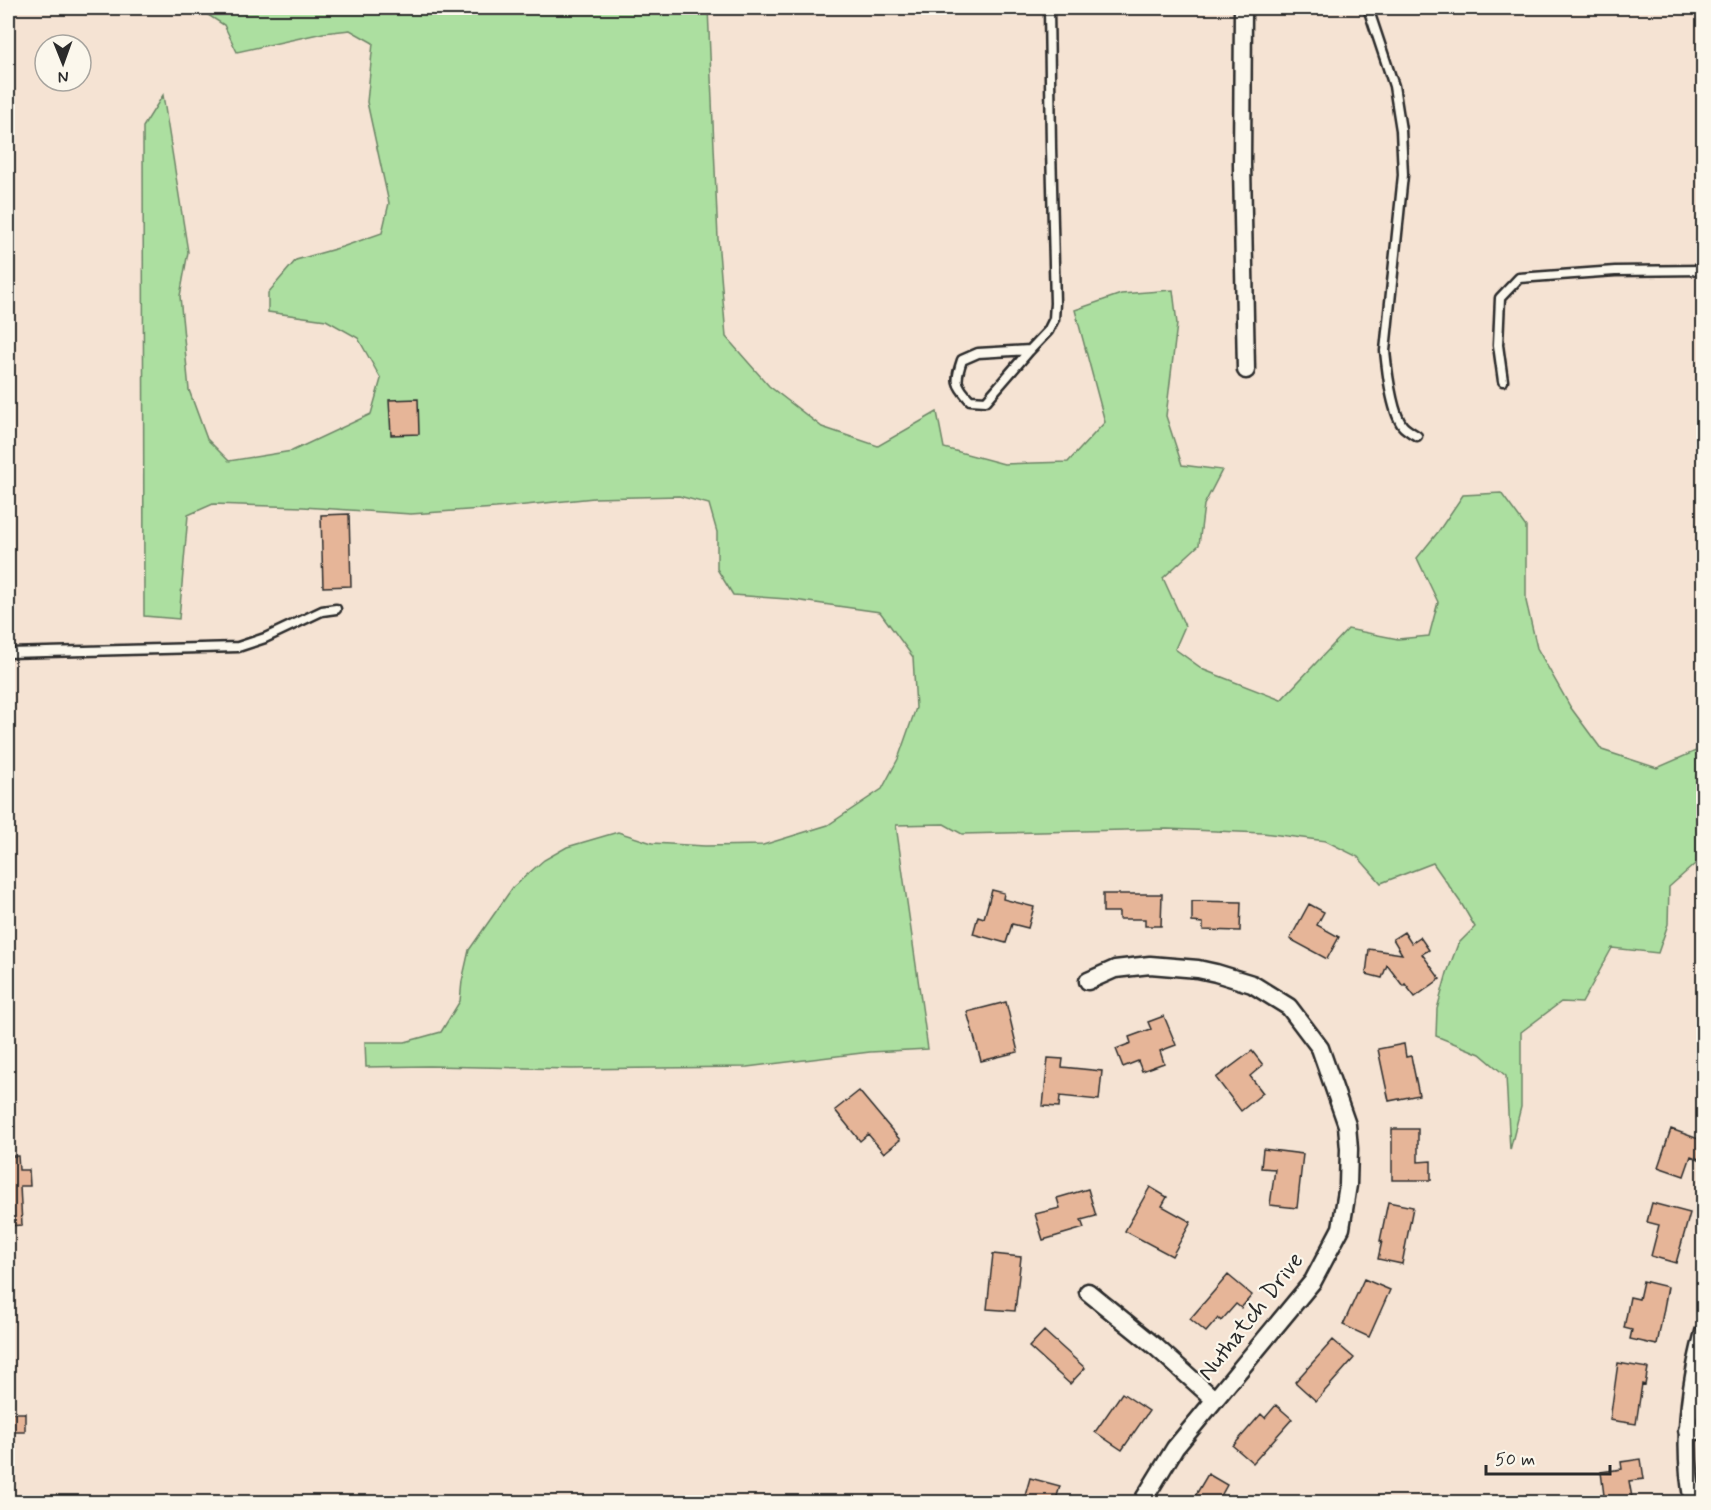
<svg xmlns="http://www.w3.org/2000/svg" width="1711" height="1510" font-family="Mynerve,sans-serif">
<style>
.green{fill:#acdfa0;stroke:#6c8566;stroke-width:1.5}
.building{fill:#e6b598;stroke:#2b2b2b;stroke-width:1.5}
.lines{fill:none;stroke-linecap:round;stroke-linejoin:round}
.service-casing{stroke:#2b2b2b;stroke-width:13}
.minor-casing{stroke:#2b2b2b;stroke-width:21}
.service{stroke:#fbf7ec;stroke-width:8}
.minor{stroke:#fbf7ec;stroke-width:16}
.labels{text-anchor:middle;stroke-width:4.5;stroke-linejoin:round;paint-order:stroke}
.street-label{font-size:24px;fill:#2b2b2b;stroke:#fbf7ec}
</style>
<rect width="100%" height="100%" fill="#f5e3d3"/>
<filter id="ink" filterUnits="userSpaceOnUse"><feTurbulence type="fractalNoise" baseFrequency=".0167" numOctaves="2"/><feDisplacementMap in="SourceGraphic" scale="12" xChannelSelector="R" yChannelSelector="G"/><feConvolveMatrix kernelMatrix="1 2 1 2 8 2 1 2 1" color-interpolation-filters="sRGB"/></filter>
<g filter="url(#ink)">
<!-- green -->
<path class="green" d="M197,8H708L718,239L726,337L769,386L822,427L878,446L937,412L944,448L1004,464L1068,462L1105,422L1075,310L1121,294L1173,290L1177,324L1166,416L1182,465L1222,470L1204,505L1199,545L1163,578L1185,626L1175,649L1204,670L1281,700L1348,629L1398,639L1429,636L1438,602L1417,558L1438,532L1463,495L1501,493L1526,527V601L1537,648L1571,708L1602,750L1657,768L1696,751L1703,728V857L1669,887L1668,924L1658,953L1612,948L1582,1003L1561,1002L1521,1032V1107L1510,1150L1506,1076L1480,1054L1436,1036L1437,1009L1447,973L1458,944L1475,927L1461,903L1433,863L1381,883L1358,857L1326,841L1263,833L1167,829L962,834L944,824L896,825L928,1049L870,1052L747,1067L571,1069L429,1066L366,1067L365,1042H405L441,1032L460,1001L462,981L469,950L490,920L513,887L544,860L567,847L618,832L652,843L705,846L763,845L828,825L882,789L898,759L916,708L913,657L880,612L787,599L733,595L717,569V532L709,504L679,496L594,498L496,508L411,514L303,507L213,504L188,515L179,619L144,616L143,127L163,95L188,252L180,296L189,390L207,439L229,461L292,451L371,414L381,379L358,338L326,320L268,312V293L296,260L342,247L382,233L389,203L367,102L373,43L350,30L323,33L237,52L224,25Z"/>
<!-- building -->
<path class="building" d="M418,399L419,434L391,435L389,400Z
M349,514L351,586L323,587L321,515Z
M992,890L1004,893L1003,899L1034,907L1028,928L1012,924L1006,943L973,934L978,916L984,918Z
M1103,894H1162L1161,926H1145V919H1119V912H1103Z
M1192,901L1241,902L1240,931L1203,930V923L1192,922Z
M1309,904L1324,912L1317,925L1339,937L1327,959L1290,939Z
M1404,932L1411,943L1420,937L1429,950L1422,954L1440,979L1415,997L1405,984L1403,986L1387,965L1382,978L1366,974L1369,949L1402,954L1393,939Z
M1006,1002L1018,1052L981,1061L967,1012Z
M1164,1016L1176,1045L1160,1051L1164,1063L1142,1071L1138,1061L1123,1067L1116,1049L1131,1043L1129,1037L1151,1029L1148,1022Z
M1404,1044L1406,1057L1411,1056L1419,1095L1389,1101L1378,1049Z
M1252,1051L1263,1065L1250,1076L1263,1093L1241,1111L1216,1078Z
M1048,1058L1063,1059L1062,1067L1102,1071L1099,1100L1060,1096L1059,1107L1043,1106Z
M859,1091L900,1140L884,1153L868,1134L860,1141L835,1110Z
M1392,1129H1418V1162L1431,1161V1180H1392Z
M1671,1129L1704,1141V1161L1691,1156L1684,1176L1658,1167Z
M1263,1149L1303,1154L1297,1208L1270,1205L1275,1169L1261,1168Z
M8,1156H18L19,1170H29L30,1186H20L22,1225L8,1226Z
M1150,1187L1167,1197L1162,1206L1191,1222L1172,1256L1125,1231Z
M1088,1189L1096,1216L1081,1220L1084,1228L1043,1240L1035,1214L1060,1208L1057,1198Z
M1388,1202L1413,1207L1402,1264L1378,1259L1382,1241H1380Z
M1652,1203L1690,1213L1676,1263L1651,1256L1659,1225L1647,1222Z
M993,1254L1021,1257L1015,1311L987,1309Z
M1228,1275L1252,1295L1241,1308L1236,1304L1221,1321L1218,1318L1206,1332L1190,1319Z
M1364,1279L1390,1290L1369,1337L1343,1325Z
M1643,1281L1668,1287L1657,1345L1630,1339L1632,1330L1624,1328L1630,1297L1639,1299Z
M1044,1331L1085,1368L1070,1384L1029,1347Z
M1333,1340L1354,1358L1316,1401L1295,1382Z
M1618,1363L1648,1368L1645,1385L1642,1384L1636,1424L1610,1420Z
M1122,1393L1149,1411L1122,1450L1095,1432Z
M1276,1405L1292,1419L1253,1463L1233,1446L1261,1414L1265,1418Z
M8,1413H25V1432H8Z
M1641,1459L1644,1479L1629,1481L1633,1503H1605L1601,1472L1622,1469L1621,1462Z
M1208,1474L1227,1485L1217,1503H1191Z
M1030,1478L1060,1486L1055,1503H1023Z"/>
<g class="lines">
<!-- service casing -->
<g class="service-casing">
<path id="service" d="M1368,8L1394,86L1401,130L1403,175L1385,351C1387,370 1391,409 1402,425C1405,429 1412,433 1417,436
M1030,350L978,353L962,360C955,381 955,384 970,400L986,401L1030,350L1048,331L1054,319L1055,303L1051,148L1049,8
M1503,381L1498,345L1500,298L1519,278L1615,271L1704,270
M8,653L238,647L265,638L322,611L336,609"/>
</g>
<!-- minor casing -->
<g class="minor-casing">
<path id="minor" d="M1243,8L1242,165L1246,370
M1088,981L1115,969L1150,965L1198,969L1216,973L1252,984L1289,1007L1320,1048L1347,1125L1349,1149L1348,1185L1341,1228L1313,1281L1175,1448L1142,1502
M1088,1292L1156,1347L1215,1400
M1687,1430L1704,1431
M1693,1502C1682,1446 1689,1387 1704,1332"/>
</g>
<!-- service -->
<use href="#service" class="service"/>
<!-- minor -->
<use href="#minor" class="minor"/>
</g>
</g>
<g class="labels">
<!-- street labels -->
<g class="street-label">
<text transform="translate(1250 1316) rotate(-52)" y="8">Nuthatch Drive</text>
</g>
</g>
<!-- margin -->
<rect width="1711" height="1510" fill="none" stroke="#fbf7ec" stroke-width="30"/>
<rect x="15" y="15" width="1681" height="1480" fill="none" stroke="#2b2b2b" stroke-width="2" filter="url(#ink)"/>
<!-- north arrow -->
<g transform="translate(63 63) rotate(179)"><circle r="28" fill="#fbf7ec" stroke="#a8a59f" stroke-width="1.5"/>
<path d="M0-4.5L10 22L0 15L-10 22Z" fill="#2b2b2b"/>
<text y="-9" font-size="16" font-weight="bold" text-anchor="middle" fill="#2b2b2b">N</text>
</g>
<!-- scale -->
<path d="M1486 1465v9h124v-9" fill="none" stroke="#2b2b2b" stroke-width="3"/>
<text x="1495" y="1465" font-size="18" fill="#2b2b2b" stroke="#fbf7ec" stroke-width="4.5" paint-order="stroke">50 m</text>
</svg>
